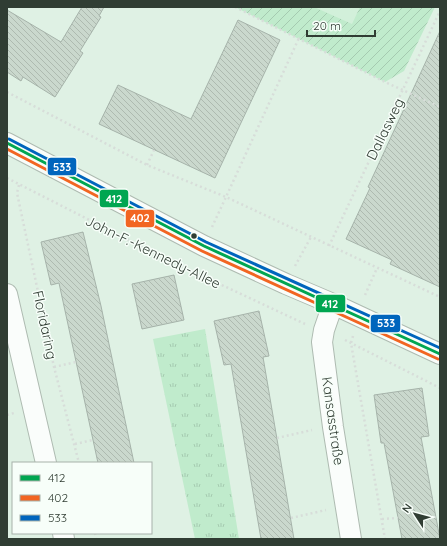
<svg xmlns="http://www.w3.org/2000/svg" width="447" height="546" font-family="Quicksand,sans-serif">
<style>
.built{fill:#d2f0da}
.grass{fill:url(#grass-tufts)}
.garden{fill:url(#garden-furrows)}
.building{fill:url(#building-back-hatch);stroke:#a6b3aa}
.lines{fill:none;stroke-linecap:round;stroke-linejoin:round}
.street-casing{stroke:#aebbb1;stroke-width:22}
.path{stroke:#d7ddd9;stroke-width:2.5;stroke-dasharray:2 3;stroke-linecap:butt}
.street{stroke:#fafdfb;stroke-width:20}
.bus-1-casing{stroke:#f7fef9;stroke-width:6}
.bus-2-casing{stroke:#f7fef9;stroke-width:6}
.bus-3-casing{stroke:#f7fef9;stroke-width:6}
.bus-1{stroke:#00a651;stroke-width:3}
.bus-2{stroke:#f26522;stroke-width:3}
.bus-3{stroke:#0065bd;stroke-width:3}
.bus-dot{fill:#303d33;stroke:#f7fef9;stroke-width:1.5}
.labels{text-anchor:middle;stroke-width:3;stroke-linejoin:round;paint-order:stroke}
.street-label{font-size:14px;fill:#303d33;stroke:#f7fef9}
.line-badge{stroke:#f7fef9;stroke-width:1.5}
.badge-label{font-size:11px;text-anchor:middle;font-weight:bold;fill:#fff}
</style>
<defs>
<pattern id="grass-tufts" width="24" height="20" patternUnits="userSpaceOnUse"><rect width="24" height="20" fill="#c0ebcc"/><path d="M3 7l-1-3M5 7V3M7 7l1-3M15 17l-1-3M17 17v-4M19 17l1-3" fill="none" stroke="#a5cab0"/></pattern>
<pattern id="garden-furrows" width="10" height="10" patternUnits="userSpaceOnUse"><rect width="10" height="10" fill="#c0ebcc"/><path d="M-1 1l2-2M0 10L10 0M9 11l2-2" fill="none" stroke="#a5cab0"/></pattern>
<pattern id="building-back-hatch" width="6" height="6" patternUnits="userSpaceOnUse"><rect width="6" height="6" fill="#cad8cd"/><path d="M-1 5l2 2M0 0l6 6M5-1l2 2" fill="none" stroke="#aebab0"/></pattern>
</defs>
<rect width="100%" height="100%" fill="#dff1e4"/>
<!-- built -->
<path class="built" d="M266,7H379L358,51Z"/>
<!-- grass -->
<path class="grass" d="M205,329L239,539H195L153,339Z"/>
<!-- garden -->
<path class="garden" d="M235,7H314L352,24L360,7H435L404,71L385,82Z"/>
<!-- building -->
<path class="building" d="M82,7H104L99,16L101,17L80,51L83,53L55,97L23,77L21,81L7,72V10L61,42Z
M238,20L280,40L215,178L99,124L118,85L191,119Z
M440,31V287L390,264L392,260L346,239L370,188L368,187Z
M83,232L101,306L134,463H98L59,283L51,285L41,242Z
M174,275L184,320L142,329L132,284Z
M259,311L269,356L263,357L294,539H261L231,364L224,365L214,321Z
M422,388L429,436L421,437L440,539H402L384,443H381L374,395Z"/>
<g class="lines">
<!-- street casing -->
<g class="street-casing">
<path id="street" d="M7,143L204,246L286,284L333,304L440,354
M7,294L46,463
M333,304L324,330L322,342L333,427L351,539
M63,533L64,539"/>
</g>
<!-- path -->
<path class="path" d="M235,7L385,82L440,107
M7,92L147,165L226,197L299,38
M147,165L154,150
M7,178L162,257L305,324
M19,185L17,193L54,367L79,463
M212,227L226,197L440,297
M329,246L440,11
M295,266L311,237
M365,295L377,268
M353,336L351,343L385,539
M345,340L440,388
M54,367L76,362
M7,415L14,413
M277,438L312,430
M75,444L93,440
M291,518L326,510
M382,519L398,518
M95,533L96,539"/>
<!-- street -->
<use href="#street" class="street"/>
<!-- bus-1 casing -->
<g class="bus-1-casing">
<path id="bus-1" d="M7,143L204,246L440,354"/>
</g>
<!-- bus-2 casing -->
<g class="bus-2-casing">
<path id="bus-2" d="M7,149L202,251L438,359"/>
</g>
<!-- bus-3 casing -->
<g class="bus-3-casing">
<path id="bus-3" d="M9,139L206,242L440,348"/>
</g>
<!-- bus-1 -->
<use href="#bus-1" class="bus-1"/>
<!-- bus-2 -->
<use href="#bus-2" class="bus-2"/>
<!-- bus-3 -->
<use href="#bus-3" class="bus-3"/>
</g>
<!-- markers -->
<circle class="bus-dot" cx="194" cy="236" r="3.5"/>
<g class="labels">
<!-- street labels -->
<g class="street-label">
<text transform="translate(385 129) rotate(-64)" y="5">Dallasweg</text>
<text transform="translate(153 252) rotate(26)" y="5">John-F.-Kennedy-Allee</text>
<text transform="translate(45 325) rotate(78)" y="5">Floridaring</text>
<text transform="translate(333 421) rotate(82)" y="5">Kansasstraße</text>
</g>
</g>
<g class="line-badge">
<rect x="47" y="157" width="30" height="19" rx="4" fill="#0065bd"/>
<rect x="99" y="189" width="30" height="19" rx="4" fill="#00a651"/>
<rect x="125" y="209" width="30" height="19" rx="4" fill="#f26522"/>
<rect x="315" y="294" width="31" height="19" rx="4" fill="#00a651"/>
<rect x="370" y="314" width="31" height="19" rx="4" fill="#0065bd"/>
</g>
<g class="badge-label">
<text x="62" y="171">533</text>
<text x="114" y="203">412</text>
<text x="140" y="222">402</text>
<text x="330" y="308">412</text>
<text x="386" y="327">533</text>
</g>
<!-- border -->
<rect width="447" height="546" fill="none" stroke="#303d33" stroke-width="16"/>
<!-- legend -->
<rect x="12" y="462" width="140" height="72" fill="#f7fef9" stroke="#a7b1aa"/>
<rect x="20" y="475" width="20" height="6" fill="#00a651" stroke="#a7b1aa"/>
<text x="48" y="482" font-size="12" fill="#303d33">412</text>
<rect x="20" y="495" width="20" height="6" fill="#f26522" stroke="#a7b1aa"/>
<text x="48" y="502" font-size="12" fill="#303d33">402</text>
<rect x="20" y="515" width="20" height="6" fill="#0065bd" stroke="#a7b1aa"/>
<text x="48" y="522" font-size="12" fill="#303d33">533</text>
<!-- north arrow -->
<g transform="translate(415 514) rotate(306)" stroke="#f7fef9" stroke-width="3" paint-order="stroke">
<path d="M0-3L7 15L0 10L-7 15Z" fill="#303d33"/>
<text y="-6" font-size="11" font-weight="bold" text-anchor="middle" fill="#303d33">N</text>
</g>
<!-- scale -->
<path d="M307 30v6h68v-6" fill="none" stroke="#303d33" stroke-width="2"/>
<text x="313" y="30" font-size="12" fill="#303d33" stroke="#f7fef9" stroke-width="3" paint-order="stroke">20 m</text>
</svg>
